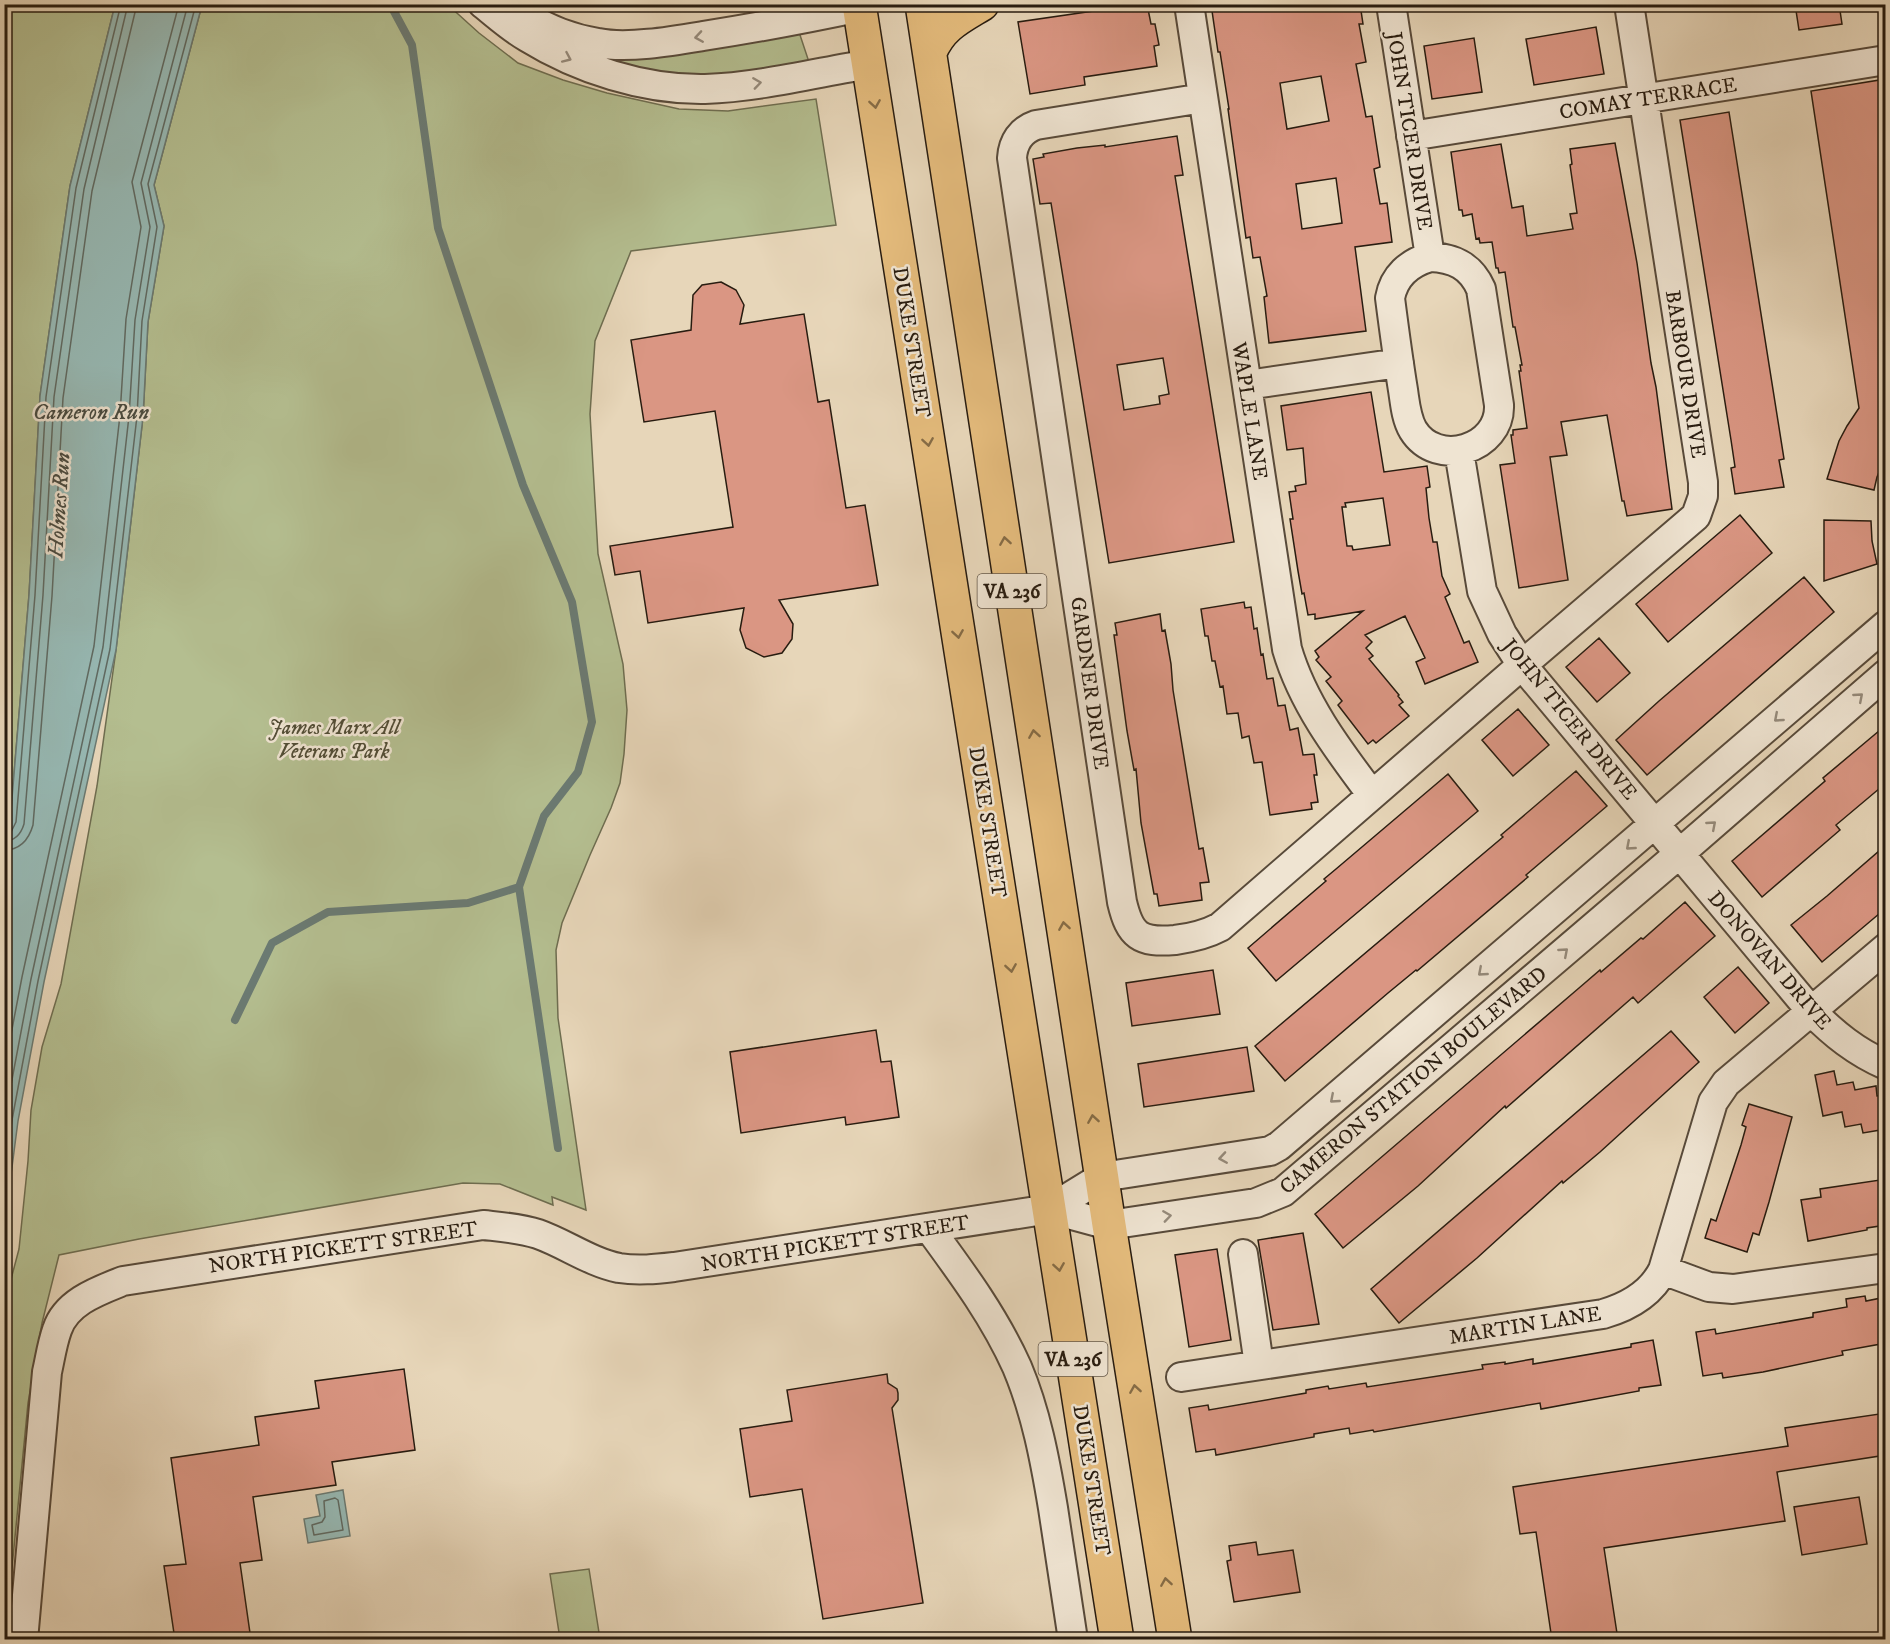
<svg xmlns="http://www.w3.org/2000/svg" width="1890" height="1644" font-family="'IM FELL DW Pica',serif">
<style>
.green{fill:#b4be90;stroke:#6e6d50;stroke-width:1.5}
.water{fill:#97b9b4;stroke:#6b7a72;stroke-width:1.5}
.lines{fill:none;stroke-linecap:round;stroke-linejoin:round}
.shore{stroke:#606a62;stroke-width:1.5}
.stream{stroke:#6b7a72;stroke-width:8}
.building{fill:#da9683;stroke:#281c10;stroke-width:1.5;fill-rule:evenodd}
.minor-casing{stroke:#584a3a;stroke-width:32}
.major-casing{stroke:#281c10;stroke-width:36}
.minor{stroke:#efe4d2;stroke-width:28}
.major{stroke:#e4bb7c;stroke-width:33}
.oneway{stroke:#958a7b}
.oneway2{stroke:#866c46}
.labels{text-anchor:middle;stroke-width:5;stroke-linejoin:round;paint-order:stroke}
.shield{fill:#efe4d2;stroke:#64584a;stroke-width:1.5}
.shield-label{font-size:20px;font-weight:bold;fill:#281c10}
.street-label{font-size:21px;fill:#281c10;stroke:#efe4d2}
.park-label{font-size:21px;font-style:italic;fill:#524d36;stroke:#efe4d2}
.water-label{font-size:22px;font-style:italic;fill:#494b41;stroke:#efe4d2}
</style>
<rect width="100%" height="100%" fill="#e7d6b9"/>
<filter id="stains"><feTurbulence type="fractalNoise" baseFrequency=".00333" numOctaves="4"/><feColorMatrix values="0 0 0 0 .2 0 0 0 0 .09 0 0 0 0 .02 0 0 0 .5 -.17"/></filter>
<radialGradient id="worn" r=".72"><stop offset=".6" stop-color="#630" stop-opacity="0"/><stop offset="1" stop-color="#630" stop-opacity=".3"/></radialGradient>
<!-- green -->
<path class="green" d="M5,5H115L70,186L40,396L29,595L10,822L5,832Z
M202,5H448L479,33L518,63L563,80L607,93L679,109L728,111L816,99L836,225L631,251L595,341L590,414L598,554L623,664L627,710L624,754L620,783L611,808L590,855L562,923L556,950L558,1018L586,1210L552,1197L553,1205L500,1184L463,1183L139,1239L59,1255L42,1323L28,1403L5,1640V1302L19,1249L28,1161L31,1110L42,1047L61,984L97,786L116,650L143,417L148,322L164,226L154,185Z
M799,32L810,65L703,78L661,75L592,58Z
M589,1569L600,1639H560L550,1574Z"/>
<!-- water -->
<path class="water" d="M115,5H202L154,185L164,226L148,322L143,417L116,650L44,982L18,1121L5,1221L4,832L10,822L29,595L40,396L70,186Z
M343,1490L350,1536L308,1543L304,1519L320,1516L316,1495Z"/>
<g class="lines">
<!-- shore -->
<path class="shore" d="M4,834L11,832L16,822L35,595L46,397L76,188L121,4
M4,841C15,841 21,834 24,824L43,595L54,397L84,189L128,4
M4,850C20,850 29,839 33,825L52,596L63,398L92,191L137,4
M4,1071L22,977L94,646L120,415L126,319L141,227L132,182L179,4
M4,1122L31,979L103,647L129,416L135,320L150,227L141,183L188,4
M4,1177L12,1120L38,981L110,649L137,416L142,321L157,227L148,184L196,4
M335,1498L338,1500L343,1530L314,1535L312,1525L322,1522L325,1517L324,1501Z"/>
<!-- stream -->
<path class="stream" d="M390,4L412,45L438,228L523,485L572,602L592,722L578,772L544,816L519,887L558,1148
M235,1020L272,943L328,912L468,903L519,887"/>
</g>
<!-- building -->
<path class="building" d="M1142,4H1147L1151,24H1155L1159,45L1154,46L1157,66L1084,77L1085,85L1030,94L1018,22Z
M1211,4H1360L1363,24H1359L1366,62L1356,64L1366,117L1372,116L1380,167L1374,169L1380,204L1387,203L1392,242L1355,247L1366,331L1269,343L1264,297L1267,296L1260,257L1253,258L1250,237L1246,238L1228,109H1229L1220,52H1218ZM1321,76L1329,121L1287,129L1280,83ZM1336,178L1342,223L1302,229L1296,184Z
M1795,4H1839L1842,24L1799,30Z
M1596,27L1604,74L1534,85L1526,39Z
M1474,38L1482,92L1432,99L1424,46Z
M1886,79V456L1877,477L1874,490L1827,479L1839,441L1847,426L1859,408L1811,91Z
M1729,112L1784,459L1779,460L1784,487L1735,494L1731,468L1735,467L1731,440L1680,120Z
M1177,136L1183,175L1175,176L1234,542L1109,563L1051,203L1040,204L1033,159L1044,157L1043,154L1077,148L1105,145V147ZM1163,358L1169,394L1159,396L1160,404L1124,410L1117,365Z
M1615,143L1637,263L1651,363L1656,387L1672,509L1627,516L1624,501H1622L1607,415L1561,422L1567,455L1550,457L1568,580L1519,588L1500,465L1515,463L1511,435H1513V430L1527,428L1519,371H1521L1520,365H1522L1515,327H1513L1505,272L1499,273L1498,268H1496L1492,242L1480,243L1479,238L1476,239L1472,214L1463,216L1462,210H1459L1451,152L1501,144L1512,208L1523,206L1527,236L1573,229L1570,214L1577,213L1570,165L1572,164L1570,149Z
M721,282L736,290L744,305L740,324L804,314L818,402L829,400L846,508L865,505L878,585L779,600L793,624L792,639L782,653L764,657L746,648L740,630L744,608L648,623L640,571L615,575L610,546L733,527L715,411L644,422L631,340L691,330L693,295L702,285Z
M1371,392L1384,472L1427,466L1430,487L1426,488L1429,518L1433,542H1437L1442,576L1450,594L1445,597L1464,643L1469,641L1478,662L1425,684L1416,662L1425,658L1405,616L1365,635L1372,642L1366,648L1373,656L1369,659L1399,695L1398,696L1403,702L1399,705L1409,716L1376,743L1373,740L1368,744L1338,705L1342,701L1326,681L1331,677L1316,660L1319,657L1315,651L1363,611L1315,619V614L1308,615L1304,593L1302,594L1298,571L1290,519H1293L1289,492L1296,491L1295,486L1306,484L1303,448L1287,450L1281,406ZM1383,498L1390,545L1353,550L1352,546H1347L1342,507H1346L1345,503Z
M1740,515L1772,553L1668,642L1636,604Z
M1824,520L1871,521L1872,541L1877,564L1824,581Z
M1804,577L1834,612L1647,775L1616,740L1659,701Z
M1244,602L1245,608L1251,607L1254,629L1257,628L1261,655L1263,654L1267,679L1273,678L1278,706L1285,705L1290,730L1298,728L1303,755L1314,754L1317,775H1314L1318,802L1311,803L1312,809L1270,815L1262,762L1254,763L1249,736L1242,738L1238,713L1227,714L1223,686L1220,687L1215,661H1212L1208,636H1205L1201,609Z
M1160,614L1162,631L1165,630L1171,664L1173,690L1199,849L1203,848L1209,882L1200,883L1202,900L1159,906L1157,894H1154L1141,823L1136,769L1134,770L1127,731L1114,635H1117L1115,623Z
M1599,638L1630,673L1597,702L1566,667Z
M1518,709L1549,745L1513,776L1482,740Z
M1886,725V783L1836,825L1840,830L1762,897L1732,861L1825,781L1823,778Z
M1576,771L1607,806L1526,875L1528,877L1417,971L1416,970L1388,993L1285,1081L1255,1046L1503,837L1501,835Z
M1448,774L1478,811L1276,981L1248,948L1326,881L1324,879L1336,869Z
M1886,845V908L1822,962L1791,925L1827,896Z
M1685,902L1715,936L1638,1003L1633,997L1506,1108L1505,1106L1418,1186L1343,1248L1315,1214L1579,988L1600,970L1601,972L1641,938L1643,939Z
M1738,967L1769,1003L1735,1033L1704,997Z
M1213,970L1220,1014L1132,1026L1126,983Z
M876,1030L881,1062L891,1061L899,1117L846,1125L845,1117L741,1133L730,1052Z
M1671,1031L1699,1062L1600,1152L1563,1183L1562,1181L1477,1258L1399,1323L1371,1289Z
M1247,1047L1254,1091L1144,1107L1138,1064Z
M1834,1071L1837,1085L1853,1082L1855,1090L1876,1086L1877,1096L1886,1095V1129L1863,1133L1861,1124L1845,1127L1842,1112L1823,1116L1815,1075Z
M1749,1104L1792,1117L1769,1202L1759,1235L1753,1233L1747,1252L1705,1238L1711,1219L1716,1221L1741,1145L1746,1127L1742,1125Z
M1880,1180L1886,1212V1225L1867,1228V1230L1808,1241L1801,1200L1821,1197L1820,1189Z
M1303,1233L1319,1324L1273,1330L1258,1240Z
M1217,1249L1231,1340L1189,1347L1175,1255Z
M1865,1296L1866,1301L1886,1297V1343L1842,1351L1843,1355L1763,1372L1723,1378L1722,1373L1703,1376L1696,1332L1715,1329L1716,1334L1813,1317V1313L1847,1307L1846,1299Z
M1653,1340L1661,1385L1639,1388V1391L1541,1409L1540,1403L1374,1432L1373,1430L1350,1434L1349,1428L1314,1434V1437L1216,1455L1215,1449L1196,1452L1189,1408L1208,1405L1209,1410L1306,1393V1390L1328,1386L1329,1389L1366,1383L1367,1387L1464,1372L1483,1369L1482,1365L1505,1362V1364L1533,1359V1364L1631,1347V1344Z
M404,1369L415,1450L332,1462L336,1485L253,1497L262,1560L240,1563L251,1640H175L164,1566L186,1564L171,1458L259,1445L255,1417L319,1408L315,1381Z
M887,1374L888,1383L897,1389L898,1393V1400L892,1408L923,1603L823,1619L802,1489L750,1497L740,1429L792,1421L787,1390Z
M1886,1413V1455L1777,1472L1785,1521L1604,1548L1618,1640H1552L1536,1532L1520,1534L1513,1487L1788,1446L1785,1428Z
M1859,1497L1867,1544L1802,1555L1794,1507Z
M1256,1542L1258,1555L1293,1550L1300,1592L1234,1602L1227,1561L1231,1560L1229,1546Z"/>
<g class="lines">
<!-- minor casing -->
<g class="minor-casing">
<path id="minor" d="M483,4C497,15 511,28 527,37C579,69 644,90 705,89C760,87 815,73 869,64
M1189,4L1287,649C1303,704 1339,751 1372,795
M1391,4L1430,257
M526,16C547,29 573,39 598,43C627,49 673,41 703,36C755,28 808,18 860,7
M1203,98L1036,125C1021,130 1013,142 1012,158L1122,902C1130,936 1140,943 1175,940C1191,938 1205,935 1220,927L1522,665L1696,516L1703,496V482L1629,4
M1411,136L1886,60
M1430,257C1454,258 1471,266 1481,289L1499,405C1501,449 1437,469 1413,430C1406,418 1405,403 1403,390C1398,359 1394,329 1390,298C1394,276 1409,263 1430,257Z
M1247,385L1399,363
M1459,451L1482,591L1502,634L1522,665L1811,1011C1834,1034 1856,1052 1886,1065
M1050,1209L1109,1225L1256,1203L1283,1192L1679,854L1886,674
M929,1228C962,1273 994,1316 1017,1367C1036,1412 1045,1460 1053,1508C1060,1552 1066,1596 1073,1640
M1243,1254L1259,1365
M1663,1270L1709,1287L1733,1289L1886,1268
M1181,1377L1603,1314C1627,1307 1651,1294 1663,1270L1713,1102L1726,1083L1886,948
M23,1640L47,1372C50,1359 52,1344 57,1330C66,1302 98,1291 123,1281L483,1225C502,1227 520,1228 538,1234C566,1244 590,1262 619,1268C638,1271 656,1269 674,1267L1050,1209L1102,1177L1270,1151L1279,1146L1886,625"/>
</g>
<!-- major casing -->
<g class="major-casing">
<path id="major" d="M859,4L1117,1640
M922,4L1109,1225L1175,1640
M930,52C941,26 959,18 982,4"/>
</g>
<!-- minor -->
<use href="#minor" class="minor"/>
<!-- major -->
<use href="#major" class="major"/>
</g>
<!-- one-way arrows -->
<defs><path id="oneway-chevron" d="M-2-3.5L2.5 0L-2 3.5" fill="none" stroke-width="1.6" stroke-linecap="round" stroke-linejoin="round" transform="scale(1.5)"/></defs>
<g class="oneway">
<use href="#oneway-chevron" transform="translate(699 37) rotate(171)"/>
<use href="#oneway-chevron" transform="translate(567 58) rotate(24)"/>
<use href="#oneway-chevron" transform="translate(757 83) rotate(-8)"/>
<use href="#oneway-chevron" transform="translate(1859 697) rotate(-41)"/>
<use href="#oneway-chevron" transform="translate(1778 718) rotate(139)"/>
<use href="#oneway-chevron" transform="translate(1712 825) rotate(-41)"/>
<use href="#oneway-chevron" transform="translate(1630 846) rotate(139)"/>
<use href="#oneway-chevron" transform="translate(1564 952) rotate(-41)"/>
<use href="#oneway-chevron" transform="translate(1482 972) rotate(139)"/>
<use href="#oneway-chevron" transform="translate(1334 1099) rotate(139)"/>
<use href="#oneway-chevron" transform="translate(1223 1158) rotate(171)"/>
<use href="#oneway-chevron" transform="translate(1167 1216) rotate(-8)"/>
</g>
<g class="oneway2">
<use href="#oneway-chevron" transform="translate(875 104) rotate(81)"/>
<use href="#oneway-chevron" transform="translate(928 442) rotate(81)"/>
<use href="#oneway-chevron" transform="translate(1005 541) rotate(-99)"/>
<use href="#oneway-chevron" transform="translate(958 634) rotate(81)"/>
<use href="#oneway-chevron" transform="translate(1034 734) rotate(-99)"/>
<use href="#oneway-chevron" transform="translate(1064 926) rotate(-99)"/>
<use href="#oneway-chevron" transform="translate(1011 968) rotate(81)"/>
<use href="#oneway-chevron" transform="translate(1093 1119) rotate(-99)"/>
<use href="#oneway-chevron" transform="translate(1059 1267) rotate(81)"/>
<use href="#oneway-chevron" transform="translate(1135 1389) rotate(-99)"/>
<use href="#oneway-chevron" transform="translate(1166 1582) rotate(-99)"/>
</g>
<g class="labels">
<!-- shield labels -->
<g class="shield">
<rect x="977.5" y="574" width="69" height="34" rx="4.5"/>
<rect x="1038.5" y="1342" width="69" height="34" rx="4.5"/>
</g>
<g class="shield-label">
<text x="1012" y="598">VA 236</text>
<text x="1073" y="1366">VA 236</text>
</g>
<!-- street labels -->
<g class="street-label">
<text transform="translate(1648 98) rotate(-9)" y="7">COMAY TERRACE</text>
<text transform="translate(1410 131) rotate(81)" y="7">JOHN TICER DRIVE</text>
<text transform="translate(912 342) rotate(81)" y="7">DUKE STREET</text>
<text transform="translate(1686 374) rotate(81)" y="7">BARBOUR DRIVE</text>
<text transform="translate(1250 411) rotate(81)" y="7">WAPLE LANE</text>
<text transform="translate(1090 683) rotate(82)" y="7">GARDNER DRIVE</text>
<text transform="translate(1570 719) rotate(51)" y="7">JOHN TICER DRIVE</text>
<text transform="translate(988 822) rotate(81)" y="7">DUKE STREET</text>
<text transform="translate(1770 960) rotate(49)" y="7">DONOVAN DRIVE</text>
<text transform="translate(1413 1080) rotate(-40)" y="7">CAMERON STATION BOULEVARD</text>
<text transform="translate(835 1243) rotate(-9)" y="7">NORTH PICKETT STREET</text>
<text transform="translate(343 1247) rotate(-8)" y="7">NORTH PICKETT STREET</text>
<text transform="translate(1525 1325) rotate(-9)" y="7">MARTIN LANE</text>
<text transform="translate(1092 1480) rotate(81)" y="7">DUKE STREET</text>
</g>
<!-- park labels -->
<g class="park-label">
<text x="334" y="734">James Marx All<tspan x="334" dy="24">Veterans Park</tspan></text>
</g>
<!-- water labels -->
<g class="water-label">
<text x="91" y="419">Cameron Run</text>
<text transform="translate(58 505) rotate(-86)" y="8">Holmes Run</text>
</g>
</g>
<!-- margin -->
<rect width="1890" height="1644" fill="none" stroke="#e7d6b9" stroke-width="24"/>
<rect x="6" y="6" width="1878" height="1632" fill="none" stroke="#281c10" stroke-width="3"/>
<rect x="12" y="12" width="1866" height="1620" fill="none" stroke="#281c10" stroke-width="1.5"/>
<rect width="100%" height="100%" filter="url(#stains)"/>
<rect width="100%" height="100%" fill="url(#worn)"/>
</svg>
